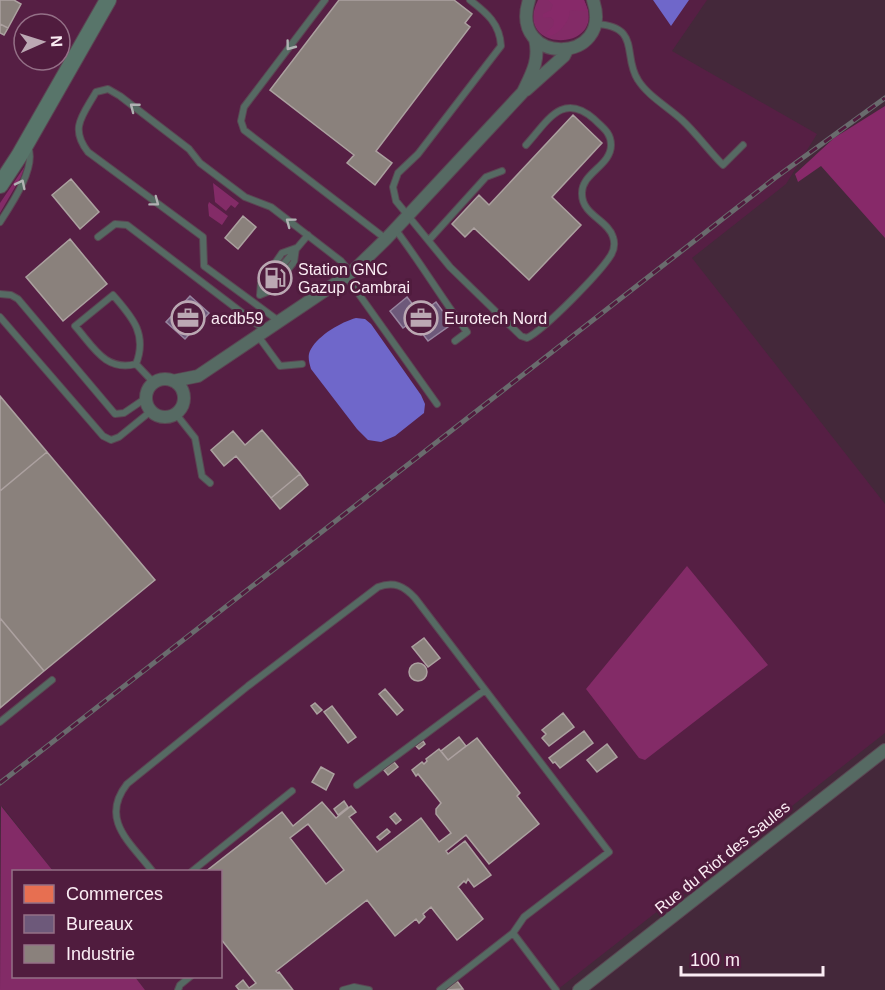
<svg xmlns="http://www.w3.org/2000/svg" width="885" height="990" font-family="Helvetica,sans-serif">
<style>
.built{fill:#561f44;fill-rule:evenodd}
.green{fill:#832b67}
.forest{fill:#872969}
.water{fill:#6f67ca}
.shops{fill:#e76f51;stroke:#ed9582;stroke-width:1.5}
.offices{fill:#6d597a;stroke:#98859f;stroke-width:1.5}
.industry{fill:#8a817c;stroke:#aca1a0;stroke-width:1.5;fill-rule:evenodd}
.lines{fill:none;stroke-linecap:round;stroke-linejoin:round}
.lane-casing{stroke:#5b4653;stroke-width:8}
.street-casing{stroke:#5b4653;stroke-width:14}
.secondary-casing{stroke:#5b4653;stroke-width:18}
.lane{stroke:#566a63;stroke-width:6}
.street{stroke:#566a63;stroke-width:12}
.secondary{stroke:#58756a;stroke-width:16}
.rail-casing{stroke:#696b6d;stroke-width:5}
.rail{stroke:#501c3e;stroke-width:3;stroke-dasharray:9;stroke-linecap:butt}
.oneway{stroke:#b1b2b3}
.labels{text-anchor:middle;stroke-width:6;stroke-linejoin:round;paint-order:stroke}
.poi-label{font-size:16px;fill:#fbedf4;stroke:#501c3e;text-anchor:start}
.street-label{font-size:16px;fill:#fbedf4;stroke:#501c3e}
</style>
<rect width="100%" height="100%" fill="#44283a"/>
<!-- built -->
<path class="built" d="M0,0H707L672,51L817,134L786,184L692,258L885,504V733L557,990H145L135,977L220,976V872L53,871L2,806L0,807ZM24,24H60V60H24Z"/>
<!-- green -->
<path class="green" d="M538,0H584C611,53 511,54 538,0Z
M25,166L21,177L0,213V203Z
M213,183L239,203L235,208L231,205L226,211L215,202Z
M209,202L228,216L222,225L209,216L208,205Z
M687,566L768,665L645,760L639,758L586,689Z
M1,806L53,871L14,872V976L135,977L145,990H0Z"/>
<!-- forest -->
<path class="forest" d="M548,0H584L588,11L570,10C570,21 559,35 549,36L546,33L553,26L554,21L551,17L543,18V14L551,10L553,5Z
M885,106V238L821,166L798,182L795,174L834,138Z"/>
<!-- water -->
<path class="water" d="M653,0H689L671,26Z
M356,318L365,319L371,324L421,395L425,404L424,413L395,436L381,442L368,440L357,429L311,369C309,362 307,355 311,349C319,335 341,322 356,318Z"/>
<!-- shops -->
<path class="shops" d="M270,268L284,279L278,287L263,276Z"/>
<!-- offices -->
<path class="offices" d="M190,296L209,313L185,339L166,322Z
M407,297L420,314L436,302L452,324L428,341L413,321L403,328L390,311Z"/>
<!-- industry -->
<path class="industry" d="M0,0H14L21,4L8,28L0,24Z
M339,0H454L472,14L465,23L470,27L376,151L392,163L375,185L347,163L354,155L270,90Z
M0,24L8,28L4,35L0,33Z
M573,115L602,143L552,197L581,225L529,280L474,228L465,237L452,224L479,195L489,205Z
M71,179L99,212L80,229L52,195Z
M243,216L256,227L238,249L225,238Z
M70,239L107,284L63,321L26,277Z
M0,396L47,452L0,491Z
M262,430L300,474L271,498L236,456L224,466L211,450L233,431L245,445Z
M47,452L155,580L44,671L0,618V491Z
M300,474L308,485L280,509L271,498Z
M0,618L44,671L0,708Z
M424,638L440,658L428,667L412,647Z
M409 672a9 9 0 1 1 18 0a9 9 0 1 1-18 0Z
M385,689L403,710L397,715L379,694Z
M315,703L322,710L317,714L311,706Z
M332,706L356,737L348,743L324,712Z
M563,713L574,727L549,746L542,738L546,734L542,730Z
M584,731L593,743L560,768L555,762L553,763L549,758Z
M459,737L466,746L448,760L441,751Z
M477,738L520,793L517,796L539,824L489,864L466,835L446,851L448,854L465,841L491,875L474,887L468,879L466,883L464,881L458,887L483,919L457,940L431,907L423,914L425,917L419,923L416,919L395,936L367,900L276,971L278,973L279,972L293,990H239L236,986L243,980L249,988L256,983L220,938V872H205L282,812L293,826L322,802L336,818L351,806L356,812L349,817L377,852L421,818L439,842L451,833L436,814V809L441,803L418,774L416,776L412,770L422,762L424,764L427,761L426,759L439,749L448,760ZM308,824L344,870L326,884L290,838Z
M423,741L425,744L419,749L416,746Z
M607,744L617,757L597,772L587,760Z
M394,762L398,767L388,775L384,770Z
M321,767L334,774L326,790L312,782Z
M344,801L348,807L338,815L334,809Z
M395,813L401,820L396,824L390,817Z
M387,829L390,832L380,840L377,837Z
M457,981L463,989L446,990Z"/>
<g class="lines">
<!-- lane casing -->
<g class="lane-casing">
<path id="lane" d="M325,0L244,107L241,121L244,130L386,239
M470,0C487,13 500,24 501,46L418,154L398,173L393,187L396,201L450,267L521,336L527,338C545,329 600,273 611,255C614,250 615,243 613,237C608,220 582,215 582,194C581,173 611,166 611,145C611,132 602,127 594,119C562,91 547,122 526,145
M595,24C642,26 622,56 638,80C648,96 668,107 682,120C697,134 709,151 723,165L743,145
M0,222C11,205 37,167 28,147
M395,229C421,263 442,299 467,332L455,341
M98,237L115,224L127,225L266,331
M429,240L486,177L502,171
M271,269L282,253L296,248L294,262L282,277
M276,273L308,235
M346,276L437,404
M265,277L261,282L260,295L272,290L276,285
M262,293L270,281
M0,294L11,295L18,299L115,414L124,413L146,398
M0,317L103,436L111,440L119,437L151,411
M280,322L204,266L203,237L88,152C69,128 83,115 96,92L108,89L120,96L189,149L200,163L245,197L271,207L341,261L351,273
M258,336L280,366L302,364
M136,364C105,372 93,346 75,326L113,295C131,316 148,333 136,364L154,383
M176,414L195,438L202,476L210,483
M0,722L52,680
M357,785L485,690
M153,872C131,843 99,820 127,784L248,686L378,587C394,581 404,586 415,598L609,852L524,917L513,933L440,990
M191,872L292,791
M513,933L556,990
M178,990L180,985L191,976
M343,990L354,987L369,990"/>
</g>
<!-- street casing -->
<g class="street-casing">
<path id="street" d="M529,0C508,66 615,65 593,0
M526,90L564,56L567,50
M146 398a19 19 0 1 1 38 0a19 19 0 1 1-38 0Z
M173,381L198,376L351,273L386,239L523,92C532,73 540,60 535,39
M579,990L885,750"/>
</g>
<!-- secondary casing -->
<g class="secondary-casing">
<path id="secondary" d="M0,185L19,156L108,0"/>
</g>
<!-- lane -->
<use href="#lane" class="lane"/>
<!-- street -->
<use href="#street" class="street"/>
<!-- secondary -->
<use href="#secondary" class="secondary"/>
<!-- rail casing -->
<g class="rail-casing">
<path id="rail" d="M0,783L775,178L885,98"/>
</g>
<!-- rail -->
<use href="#rail" class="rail"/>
</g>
<!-- one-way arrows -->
<defs><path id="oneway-chevron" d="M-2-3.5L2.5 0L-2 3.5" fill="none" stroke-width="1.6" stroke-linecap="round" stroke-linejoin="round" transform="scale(1.5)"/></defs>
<g class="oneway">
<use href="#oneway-chevron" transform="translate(290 46) rotate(127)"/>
<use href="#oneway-chevron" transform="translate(134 107) rotate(-142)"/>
<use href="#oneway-chevron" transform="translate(21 184) rotate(-64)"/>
<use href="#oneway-chevron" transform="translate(155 202) rotate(37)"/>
<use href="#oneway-chevron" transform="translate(290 222) rotate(-143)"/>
</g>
<!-- icons -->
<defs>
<g id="fuel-ring" transform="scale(1.725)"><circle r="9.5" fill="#501c3e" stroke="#bba8b3" stroke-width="1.5"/><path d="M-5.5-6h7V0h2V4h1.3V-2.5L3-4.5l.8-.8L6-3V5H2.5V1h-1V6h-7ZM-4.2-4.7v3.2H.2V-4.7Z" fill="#bba8b3"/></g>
<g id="office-ring" transform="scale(1.725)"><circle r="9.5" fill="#501c3e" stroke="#bba8b3" stroke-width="1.5"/><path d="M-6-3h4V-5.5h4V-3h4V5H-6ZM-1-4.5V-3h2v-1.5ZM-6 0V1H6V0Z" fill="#bba8b3"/></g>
</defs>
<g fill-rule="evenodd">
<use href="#fuel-ring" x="275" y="278"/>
<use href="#office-ring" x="188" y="318"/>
<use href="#office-ring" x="421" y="318"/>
</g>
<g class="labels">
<!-- poi labels -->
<g class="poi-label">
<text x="298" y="275">Station GNC<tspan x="298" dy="18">Gazup Cambrai</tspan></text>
<text x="211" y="324">acdb59</text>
<text x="444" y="324">Eurotech Nord</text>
</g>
<!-- street labels -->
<g class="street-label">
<text transform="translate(722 857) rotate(-39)" y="6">Rue du Riot des Saules</text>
</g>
</g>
<!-- legend -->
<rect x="12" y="870" width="210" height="108" fill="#501c3e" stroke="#947087" stroke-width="1.5"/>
<rect x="24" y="885" width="30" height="18" fill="#e76f51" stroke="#947087" stroke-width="1.5"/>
<text x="66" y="900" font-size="18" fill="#fbedf4">Commerces</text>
<rect x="24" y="915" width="30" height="18" fill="#6d597a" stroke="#947087" stroke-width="1.5"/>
<text x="66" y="930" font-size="18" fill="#fbedf4">Bureaux</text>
<rect x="24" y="945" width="30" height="18" fill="#8a817c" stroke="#947087" stroke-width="1.5"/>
<text x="66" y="960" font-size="18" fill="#fbedf4">Industrie</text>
<!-- north arrow -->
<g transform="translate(42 42) rotate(87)"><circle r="28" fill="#501c3e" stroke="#947087" stroke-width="1.5"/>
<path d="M0-4.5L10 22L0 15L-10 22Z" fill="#bba8b3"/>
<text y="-9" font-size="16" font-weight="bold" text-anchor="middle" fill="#fbedf4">N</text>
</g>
<!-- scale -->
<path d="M681 966v9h142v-9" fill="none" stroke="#fbedf4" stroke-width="3"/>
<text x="690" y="966" font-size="18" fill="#fbedf4" stroke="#501c3e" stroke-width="4.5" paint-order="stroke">100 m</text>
</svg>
